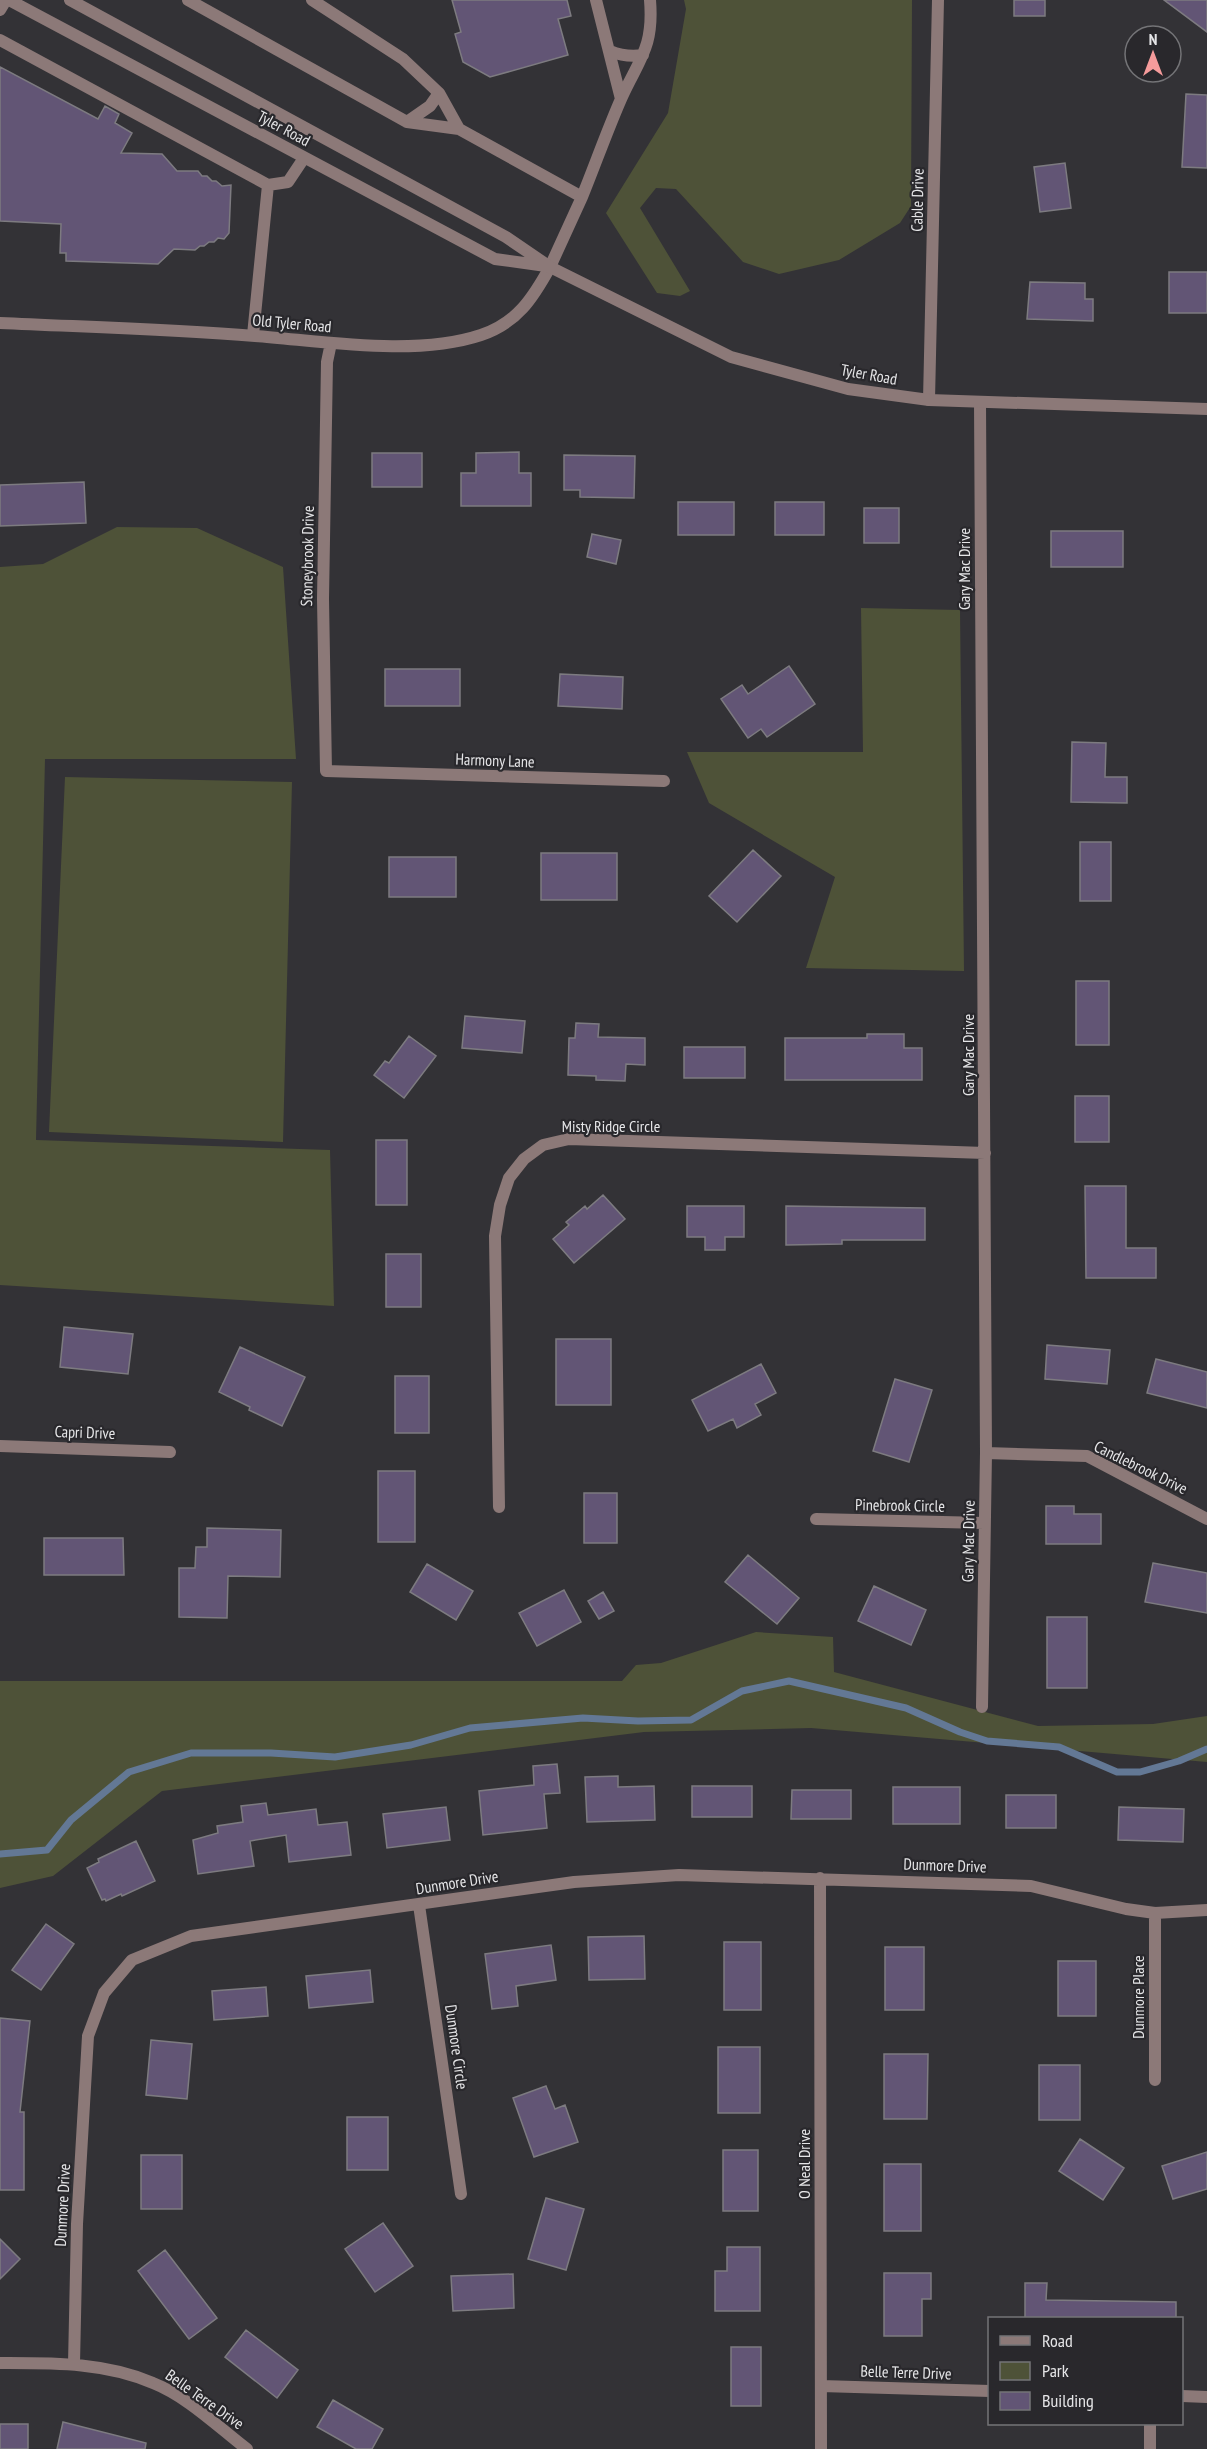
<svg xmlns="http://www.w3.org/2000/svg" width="1207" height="2449" font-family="'PT Sans Narrow',sans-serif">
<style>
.green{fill:#4e5238}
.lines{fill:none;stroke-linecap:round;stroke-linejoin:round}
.stream{stroke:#637895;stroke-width:7}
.building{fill:#625575;stroke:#7d7b80;stroke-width:1.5}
.service{stroke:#8c7978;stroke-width:12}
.minor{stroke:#8c7978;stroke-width:12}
.tertiary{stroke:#8c7978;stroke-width:12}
.labels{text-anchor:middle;stroke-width:4.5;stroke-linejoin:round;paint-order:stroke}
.street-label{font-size:16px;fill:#e5e5e7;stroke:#29282c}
</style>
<rect width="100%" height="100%" fill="#333236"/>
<!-- green -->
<path class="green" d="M684,0H912L911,206L900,223L839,260L779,274L743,262L676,189L656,188L640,208L690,291L680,296L657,293L606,213L668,113L686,9Z
M117,527L197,528L283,567L296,759H45L36,1140L330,1150L334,1306L0,1285V567L43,564Z
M861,608L960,610L964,971L806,968L835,877L709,803L687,752H863Z
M65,777L292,782L283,1142L49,1132Z
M756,1632L833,1637L834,1672L1038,1726L1153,1724L1207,1716V1762L811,1728L644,1732L162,1791L53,1876L0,1888V1681H622L636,1665L661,1663Z"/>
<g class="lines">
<!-- stream -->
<path class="stream" d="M0,1854L47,1850L71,1820L129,1772L191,1753H271L335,1757L411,1745L470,1728L583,1718L638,1721L691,1720L742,1691L789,1681L906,1708L960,1732L987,1741L1059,1747L1117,1772H1140L1179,1761L1207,1749"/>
</g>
<!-- building -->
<path class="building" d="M452,0H567L571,16L558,19L568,55L490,77L463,62L455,34L461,32Z
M1014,0H1045V16H1014Z
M1164,0H1207V32Z
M0,67L98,119L105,106L119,114L115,123L132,133L121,153L162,154L177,171H198L202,176H207L212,181H216L222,186L231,185L229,233L224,239L218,238L214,242H209L204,246H200L195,250L174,249L158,264L66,261V253H60L61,224L0,221Z
M1186,94L1207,95V168L1182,167Z
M1065,163L1071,208L1040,212L1034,167Z
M1169,272H1207V313H1169Z
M1030,282L1085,283V299H1093V321L1027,319Z
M519,452V473H531V506H461V473H476V453Z
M372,453H422V487H372Z
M564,455L635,456L634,498L580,497V490H564Z
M84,482L86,523L0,526V485Z
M678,502H734V535H678Z
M775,502H824V535H775Z
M864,508H899V543H864Z
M1051,531H1123V567H1051Z
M592,534L621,540L616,564L587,557Z
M789,666L815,704L767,737L761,729L748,738L721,699L742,685L748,694Z
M385,669H460V706H385Z
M560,674L623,677L622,709L558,706Z
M1072,742L1106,743L1105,777H1127V803L1071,802Z
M1080,842H1111V901H1080Z
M753,850L781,876L737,922L709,896Z
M541,853H617V900H541Z
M389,857H456V897H389Z
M1076,981H1109V1045H1076Z
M465,1016L525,1021L522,1053L462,1048Z
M576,1023L599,1024L598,1037L645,1038V1065L626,1064L625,1081L596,1080V1076L568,1075L569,1038H575Z
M867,1034H904V1048H922V1080H785V1038H867Z
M409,1036L436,1056L404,1098L374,1075L385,1061L389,1063Z
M684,1047H745V1078H684Z
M1075,1096H1109V1142H1075Z
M376,1140H407V1205H376Z
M1085,1186H1126V1248H1156V1278H1086Z
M603,1195L625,1219L574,1263L553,1239L569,1225L566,1222L585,1206L587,1209Z
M687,1206H744V1237H725V1250H705V1237H687Z
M786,1206L925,1208V1240H842V1244L786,1245Z
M386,1254H421V1307H386Z
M64,1327L133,1334L128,1374L60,1367Z
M556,1339H611V1405H556Z
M1047,1345L1110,1350L1107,1384L1045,1379Z
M240,1347L305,1377L282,1426L249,1410L250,1407L219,1392Z
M1156,1359L1207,1372V1408L1147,1393Z
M761,1364L776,1393L755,1404L761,1415L737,1428L733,1419L708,1431L692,1400Z
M395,1376H429V1433H395Z
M895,1379L932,1390L909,1462L873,1451Z
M378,1471H415V1542H378Z
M584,1493H617V1543H584Z
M1046,1506H1074V1514H1101V1544H1046Z
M207,1528L281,1530L280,1577L228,1576L227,1618L179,1617V1568H195L196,1547H207Z
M44,1538H123L124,1575H44Z
M748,1555L799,1598L777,1624L725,1582Z
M1153,1563L1207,1573V1613L1145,1602Z
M427,1564L473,1591L456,1620L410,1592Z
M874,1586L926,1610L911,1645L858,1621Z
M564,1590L581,1622L537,1646L519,1613Z
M603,1592L614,1611L599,1619L588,1601Z
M1047,1617H1087V1688H1047Z
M557,1764L560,1793L544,1794L547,1828L483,1835L479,1791L534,1785L533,1766Z
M618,1776V1787L654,1786L655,1820L587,1822L585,1777Z
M692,1786H752V1817H692Z
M893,1787H960V1824H893Z
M792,1790H851V1819H791Z
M1006,1795H1056V1828H1006Z
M266,1803L268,1815L316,1809L318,1825L347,1822L351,1855L289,1862L286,1835L250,1841L254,1866L198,1874L193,1840L218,1833L217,1826L243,1822L241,1806Z
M446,1807L450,1840L387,1848L383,1814Z
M1119,1807L1184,1809L1183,1842L1118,1840Z
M136,1841L155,1881L122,1896L121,1894L106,1901L105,1899L102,1900L87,1868L99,1862L98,1859Z
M46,1924L74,1944L41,1990L12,1970Z
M644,1936L645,1979L589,1980L588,1937Z
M724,1942H761V2010H724Z
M551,1945L556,1980L516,1986L518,2006L492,2009L485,1954Z
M885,1947H924V2010H885Z
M1058,1961H1096V2016H1058Z
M370,1970L373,2002L309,2008L306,1976Z
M266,1987L268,2016L214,2020L212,1991Z
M0,2018L30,2021L20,2112H24V2190H0Z
M151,2040L192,2044L187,2099L146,2095Z
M718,2047H760V2113H718Z
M884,2054H928L927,2119H884Z
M1039,2065H1080V2120H1039Z
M546,2086L555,2109L565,2105L578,2142L534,2157L513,2098Z
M347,2117H388V2170H347Z
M1080,2139L1124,2168L1103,2200L1059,2171Z
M723,2150H758V2211H723Z
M1207,2152V2189L1173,2199L1162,2166Z
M141,2155H182V2209H141Z
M884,2164H921V2231H884Z
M546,2198L584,2209L566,2270L528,2259Z
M383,2223L413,2266L375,2292L345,2249Z
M0,2239L20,2259L0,2279Z
M727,2247H760V2311H715V2271H727Z
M165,2250L217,2318L189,2339L138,2271Z
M884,2273H931V2299H922V2336H884Z
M513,2274L514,2308L453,2311L451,2276Z
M1025,2283H1047L1046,2300L1176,2302V2319H1025Z
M246,2330L298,2370L277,2398L225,2357Z
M731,2347H761V2406H731Z
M333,2400L383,2429L372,2449H356L317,2427Z
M63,2422L146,2443L145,2449H57Z
M0,2424H28V2449H0Z"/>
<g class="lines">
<!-- service -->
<path class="service" d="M188,0L407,122L459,129L582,197L550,267
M312,0L403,59L439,93L459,129
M596,0L621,99
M0,10L6,0
M0,40L268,185L288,182L304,158
M610,51C622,56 631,57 643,55
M407,122L430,106L439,93
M582,197C595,165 607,131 621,99C639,59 654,48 650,0
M253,335L268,185"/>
<!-- minor -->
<path class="minor" d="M0,323C85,327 170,329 255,336C323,341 415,357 481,335C517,323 533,298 550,267
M331,343L327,362L323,599L326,771L664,781
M929,400L938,0
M980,402L986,1453L982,1707
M0,1446L170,1452
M986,1453L1087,1456L1207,1519
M499,1507L495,1236L500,1205L509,1178L524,1159L543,1145L569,1139L985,1153
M816,1519L984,1523
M820,1878L821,2449
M419,1905L461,2194
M1155,1913V2080
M0,2363C52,2363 105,2362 153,2383C188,2397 218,2427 247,2449
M74,2364L77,2224L88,2036L104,1993L132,1960L191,1936L574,1882L679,1875L1031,1886L1126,1909L1155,1913L1207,1910
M821,2386L990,2391
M1182,2396L1207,2397
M1150,2424V2449"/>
<!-- tertiary -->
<path class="tertiary" d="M9,0L495,259L546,266
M70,0L506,237L550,267L731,357L848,389L929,400L1207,409"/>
</g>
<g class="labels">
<!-- street labels -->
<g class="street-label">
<text transform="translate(284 128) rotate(28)" y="6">Tyler Road</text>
<text transform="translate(917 200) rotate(-89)" y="6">Cable Drive</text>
<text transform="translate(292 323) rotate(5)" y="6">Old Tyler Road</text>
<text transform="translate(869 374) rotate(10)" y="6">Tyler Road</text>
<text transform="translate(307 556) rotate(-89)" y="6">Stoneybrook Drive</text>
<text transform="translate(964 569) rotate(-90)" y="6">Gary Mac Drive</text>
<text transform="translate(495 760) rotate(2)" y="6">Harmony Lane</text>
<text transform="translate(968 1055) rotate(-90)" y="6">Gary Mac Drive</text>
<text x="611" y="1132">Misty Ridge Circle</text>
<text transform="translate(85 1432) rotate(2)" y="6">Capri Drive</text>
<text transform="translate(1141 1467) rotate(26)" y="6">Candlebrook Drive</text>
<text transform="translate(900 1505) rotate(1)" y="6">Pinebrook Circle</text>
<text transform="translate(968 1541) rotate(-89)" y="6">Gary Mac Drive</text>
<text transform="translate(945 1865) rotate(2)" y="6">Dunmore Drive</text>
<text transform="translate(457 1882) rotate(-9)" y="6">Dunmore Drive</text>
<text transform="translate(1138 1997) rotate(-90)" y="6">Dunmore Place</text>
<text transform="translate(457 2047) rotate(82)" y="6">Dunmore Circle</text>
<text transform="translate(804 2164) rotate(-90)" y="6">O Neal Drive</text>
<text transform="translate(62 2205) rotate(-87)" y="6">Dunmore Drive</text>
<text transform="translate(906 2372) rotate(2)" y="6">Belle Terre Drive</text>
<text transform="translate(205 2399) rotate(35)" y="6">Belle Terre Drive</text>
</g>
</g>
<!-- legend -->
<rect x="988" y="2317" width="195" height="108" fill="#29282c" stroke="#747477" stroke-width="1.5"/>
<rect x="1000" y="2336" width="30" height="9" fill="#8c7978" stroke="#747477" stroke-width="1.5"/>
<text x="1042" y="2347" font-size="18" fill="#e5e5e7">Road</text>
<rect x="1000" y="2362" width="30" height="18" fill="#4e5238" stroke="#747477" stroke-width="1.5"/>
<text x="1042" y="2377" font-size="18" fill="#e5e5e7">Park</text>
<rect x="1000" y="2392" width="30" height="18" fill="#625575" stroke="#747477" stroke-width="1.5"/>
<text x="1042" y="2407" font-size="18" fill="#e5e5e7">Building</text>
<!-- north arrow -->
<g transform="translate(1153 54)"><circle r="28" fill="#29282c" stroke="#747477" stroke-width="1.5"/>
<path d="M0-4.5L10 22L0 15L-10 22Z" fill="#f59b9b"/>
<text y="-9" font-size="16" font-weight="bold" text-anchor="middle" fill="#e5e5e7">N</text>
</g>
</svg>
